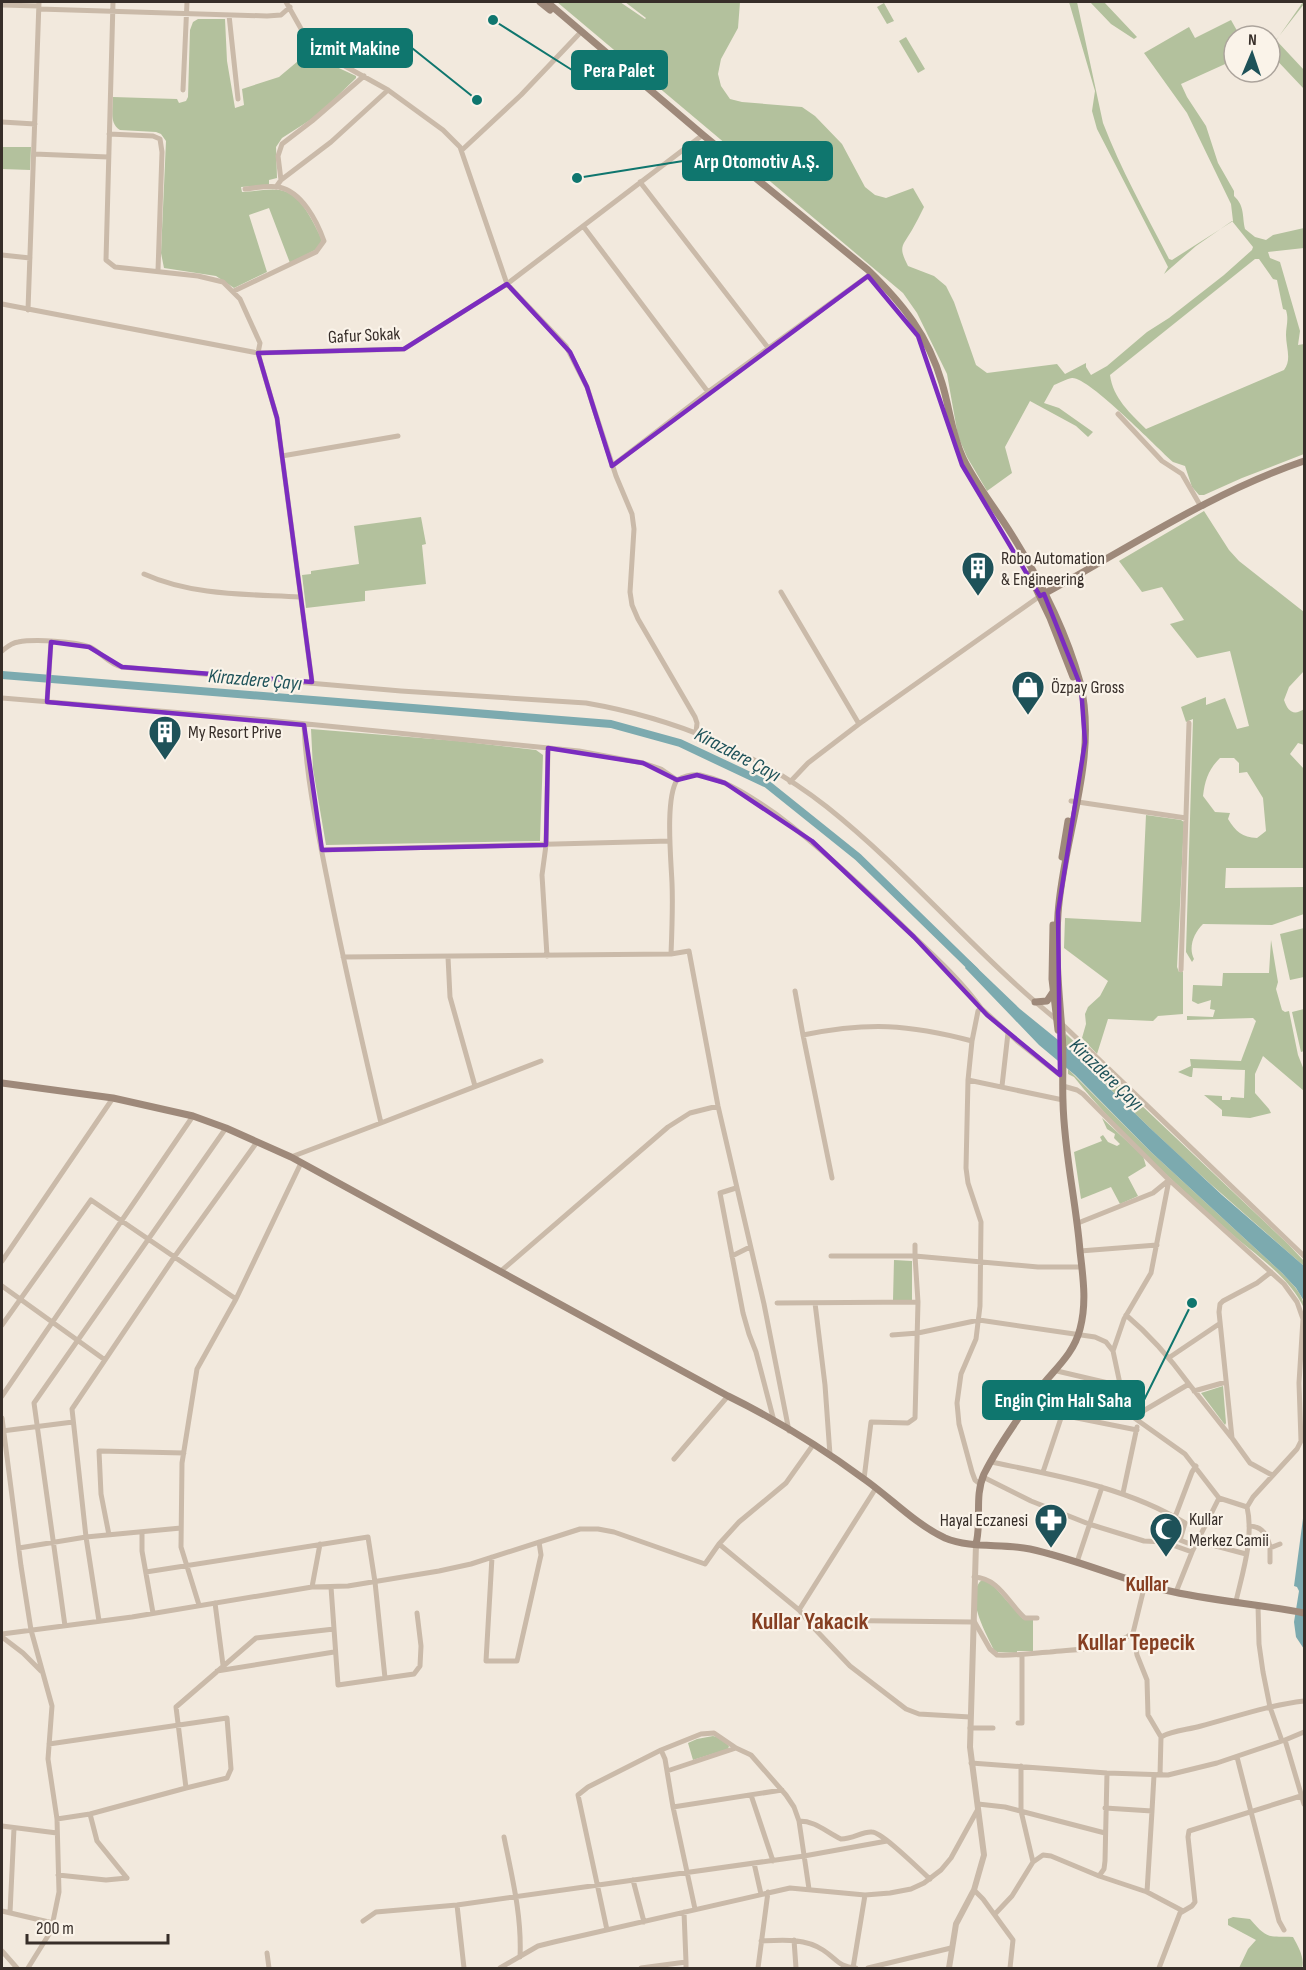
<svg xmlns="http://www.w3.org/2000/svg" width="1306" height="1970" font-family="'Sofia Sans Condensed',sans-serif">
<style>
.green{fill:#b3c19d;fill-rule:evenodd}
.water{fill:#7caaaf}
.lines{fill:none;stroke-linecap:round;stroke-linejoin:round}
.river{stroke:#7caaaf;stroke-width:8}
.minor{stroke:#cabaa9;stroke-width:5}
.tertiary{stroke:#cabaa9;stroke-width:6}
.secondary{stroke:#9e897a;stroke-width:7}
.marked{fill:none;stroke:#7b2cbf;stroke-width:4.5;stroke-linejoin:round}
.labels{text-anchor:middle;stroke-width:4.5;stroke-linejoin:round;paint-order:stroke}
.street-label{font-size:18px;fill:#372e29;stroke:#faf3e9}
.poi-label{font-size:18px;fill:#372e29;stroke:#faf3e9;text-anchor:start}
.water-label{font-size:20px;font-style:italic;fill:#1e5259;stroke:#faf3e9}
.quarter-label{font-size:21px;font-weight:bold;fill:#863f22;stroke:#faf3e9}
.district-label{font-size:24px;font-weight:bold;fill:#863f22;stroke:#faf3e9}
.leader{fill:none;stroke:#0f766e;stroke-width:2}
.callout-dot{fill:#0f766e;stroke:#faf3e9;stroke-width:2}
.callout{fill:#0f766e;stroke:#0f766e;stroke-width:2}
.callout-label{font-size:20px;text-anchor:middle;font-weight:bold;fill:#fff}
</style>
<rect width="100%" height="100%" fill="#f2e9dd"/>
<!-- green -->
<path class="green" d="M557,2H620L645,19L646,18L625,2H740L738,28L721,59L718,74L721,86L730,99L742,102L802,107L815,116L842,144L865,187L875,195L886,198L913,188L924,207C920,215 916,223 912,230C902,247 898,246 908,266L934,276L946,286L954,302L976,365L987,373L1057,364L1065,374L1086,363V367L1091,375L1107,366L1147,332L1169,318L1224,275L1252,250L1253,247L1232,221L1196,246L1164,274L1168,267L1166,263L1097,129L1092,111L1095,91L1069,2H1077L1103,123C1121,170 1146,214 1169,259L1172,260L1233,221L1231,204L1187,113L1144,53L1189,27L1195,38L1231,20L1240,36H1234V60L1181,84L1187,97L1206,126L1218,163L1234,191V196C1245,206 1242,216 1245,229L1255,237L1266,240L1273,235L1304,228V248L1268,252L1270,258L1280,262L1300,331L1298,345L1304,344V454L1242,478L1204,495H1199L1192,487L1185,466L1173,462C1157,448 1089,377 1072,378C1066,379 1059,383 1054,385L1044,403L1059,408L1093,432L1088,437L1076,426L1030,401L1005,447L1012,473L987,491L967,457L958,436L947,374L917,313L903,293ZM1255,259H1259L1273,279L1277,280L1283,309L1286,310C1289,320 1286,326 1286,335C1286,347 1292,360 1284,370L1146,429C1130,413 1113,398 1110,375Z
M1090,2H1104L1137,37L1134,39L1111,24Z
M1303,2L1304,4L1276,40L1304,70V89L1270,53V49Z
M884,3L894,21L887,24L877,7Z
M198,19H225L227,61L235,108L244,105L242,89L279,77L310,51L328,63L356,76V78L318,115L282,138L276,147L277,178L269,180V185L241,187L242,192C253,192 268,188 280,190C302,194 312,221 322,239L319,248L290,263L269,208L249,215L267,272L234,288L216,276L164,268L161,253L166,141L161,134L156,132L120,130C109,124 113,109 113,97L177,99L179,103L186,101L188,97L190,30L193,22Z
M906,37L925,69L918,73L899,41Z
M2,147H31L30,170L2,169Z
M1204,511L1229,550L1239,561L1304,612V671L1289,687L1284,700C1288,712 1294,716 1304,709V745L1298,743L1290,754L1304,769V868H1226L1225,888L1304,887V914L1272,925L1203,924C1194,933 1188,947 1194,959L1192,962L1186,952L1193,719L1186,722L1181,707L1206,697V705L1225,698L1237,729L1249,726L1230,651L1197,658L1170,624L1184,620L1162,587L1142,592L1119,561ZM1220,758H1234L1239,763V773L1247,772L1263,798L1266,831L1257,838C1242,837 1236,832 1228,819L1230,813L1215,812L1203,796C1205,779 1209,769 1220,758Z
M421,517L426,544L422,545L426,584L365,591V601L306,608L302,575L311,574V571L359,564L354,526Z
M311,729L458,741L536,750L543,755L540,841L326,845L313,769Z
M1146,815L1181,820L1184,822L1177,967L1179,972H1183V1014L1158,1016L1153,1021L1108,1019L1097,1054L1082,1038L1086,1024L1085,1014L1088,1007L1100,996L1108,981L1064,948L1065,918L1141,922Z
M1304,928V977L1290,980L1280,934Z
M1271,940L1278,982L1276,989L1282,1010L1285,1012L1289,1011L1298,1055L1304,1070V1091L1263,1056L1255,1074V1093L1269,1109L1271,1113L1250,1118L1222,1116V1110L1204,1095L1222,1096V1100H1230L1231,1097L1244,1098L1245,1070L1193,1068L1192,1077H1190L1178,1072L1191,1066L1190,1059L1241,1061L1256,1021L1253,1018L1187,1020V1016L1213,1017L1215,1010L1210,1009L1211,1000L1198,1004L1192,1001L1193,985L1222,986L1223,973H1269Z
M1304,1009V1051L1301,1052L1292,1012Z
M1066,1034L1288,1244L1304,1261V1266C1253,1221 1201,1177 1151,1129C1123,1102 1095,1073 1066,1046Z
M1068,1069L1151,1152L1282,1273C1291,1283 1304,1294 1304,1308C1289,1276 1253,1253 1227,1230C1174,1182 1119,1133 1074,1077L1068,1074Z
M1102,1118L1143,1156L1146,1166L1128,1177L1138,1196L1120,1204L1111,1187L1081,1199L1074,1152L1102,1141L1100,1137L1103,1135L1108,1142L1117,1146L1120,1144L1114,1138L1115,1134L1107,1129Z
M894,1260L912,1261V1300H893Z
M1223,1386L1226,1423L1225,1425L1201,1393Z
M983,1579L992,1584L1023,1619L1033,1620V1651H1017V1653L997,1652L994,1650C986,1633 963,1594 983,1579Z
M713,1736L720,1738L729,1746L728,1749L693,1760L688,1743L697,1739Z
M1233,1917L1250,1919C1268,1940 1268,1936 1293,1937C1298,1946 1305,1958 1302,1968H1239L1248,1949L1256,1940L1228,1925V1919Z"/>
<!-- water -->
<path class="water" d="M970,961L1020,1009L1068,1048L1150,1128L1222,1195L1304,1266V1301L1296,1288L1282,1273L1151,1152L1075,1075L1039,1045L965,968Z
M1304,1511V1649L1296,1637L1294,1622L1299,1591L1297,1587L1294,1586Z"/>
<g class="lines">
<!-- river -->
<path class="river" d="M2,675L611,724L680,743L767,784L858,857L975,971"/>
<!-- minor -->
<path class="minor" d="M113,2L106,260L115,267L198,276L223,282L240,299L260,343L258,353L277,418L312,682
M286,2L309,43L316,50L388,90L443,130L460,147L507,284L566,346L587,387L616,476L632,514L634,529L630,592L632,605L638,619L695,717L697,723L696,733
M2,5L39,6
M39,9L267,16L281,15L290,7
M229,15L238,99
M183,90L187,2
M2,122L35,124
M109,134L153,136L160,139L162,152L158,271
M462,150L521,95L579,34
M34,154L108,157
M281,180L278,156L282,144L312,121L364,76
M640,182L769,349
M276,187L281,180L331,142L388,90
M583,226L708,392
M2,255L30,258
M234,291L316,252L324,241C317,221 302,192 279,187C268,185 255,188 245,189
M2,304L258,353L404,349L507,284L700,137
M28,310L39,2
M1118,414L1162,461L1182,474L1200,505
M282,456L398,436
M612,466L708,392L868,276
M144,574C193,596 248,594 300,597
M781,592L859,724
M2,651C7,647 11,643 18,642C34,639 75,641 90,647C102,653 108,664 122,667L401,691L586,703C673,718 757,752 827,807C910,873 978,957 1062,1024L1304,1256
M2,698L267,720L579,751L643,763L661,769L677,780C665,799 671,859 672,883C673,906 672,930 671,954
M47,702L51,642
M677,780C685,776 694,773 704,776C730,782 754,799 776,814C820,847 859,884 899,922C927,950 958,976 981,1008
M790,782L808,763L859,724L1040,596
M1071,801L1186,818
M322,850L670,841
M547,956L542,875L546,845L548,748
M343,957L671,954L689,951L718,1106L764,1304L789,1431
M448,957L450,997L475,1086
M1181,970L1189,723
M795,991L803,1035C868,1022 908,1024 972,1041
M803,1035L832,1178
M968,1080L1063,1100
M1002,1086L1008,1033
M1063,1086L1077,1090L1083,1094L1169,1180L1284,1284L1297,1302L1303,1319L1299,1383L1301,1441L1297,1449L1253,1497L1247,1507
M381,1123L541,1061
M291,1157L381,1123C362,1042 343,960 327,878C317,828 306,776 304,725
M736,1188L720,1193L743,1313L749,1334L756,1352L774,1421
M1078,1223L1153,1193L1169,1180L1151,1273L1124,1319L1113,1351
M1080,1251L1157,1245
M732,1256L750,1247
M831,1256H915V1245
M2,1261L113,1098
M501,1271L668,1127L690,1113L718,1106
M1271,1272L1257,1283L1223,1301L1220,1304L1219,1312L1232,1438L1250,1463L1272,1475
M2,1286L105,1360
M918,1302L915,1256L1038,1267H1082
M777,1303L918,1302L915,1418L908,1423L871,1422L864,1479
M815,1303L825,1385L830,1455
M1126,1315C1151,1336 1170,1358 1189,1384L1133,1417
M2,1325L91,1200L236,1299
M892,1335L918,1333L979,1320L1095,1337L1106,1342L1113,1351L1123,1398L1133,1417L1185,1454L1219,1498L1247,1507C1254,1537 1243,1571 1236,1601
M1170,1357L1219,1324
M1057,1371L1121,1386
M1189,1384L1231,1437
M1194,1391L1226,1382
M2,1396L193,1116
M2,1418L21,1566L31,1630L52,1706L48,1759L57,1819L59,1892L51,1931L28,1968
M2,1431L73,1422
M674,1459L728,1396
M991,1462C1058,1476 1126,1487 1185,1523L1180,1540L1195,1546
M1043,1472L1062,1415L1137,1430
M983,1477L1031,1501L1089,1524L1144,1541L1164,1542L1192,1552
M980,1484L975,1480L972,1472L959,1424L957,1403L961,1374L976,1339L980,1306L981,1222L968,1183L966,1168L968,1080L972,1041L978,1011L981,1008L1017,1041L1060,1075
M1123,1493L1137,1427
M1175,1517L1192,1472L1196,1466
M1249,1526C1263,1526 1268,1536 1270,1548L1280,1544
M142,1533V1551L153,1613
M109,1535L101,1494L99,1451L184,1453
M1197,1541L1246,1554
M719,1544L799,1610L812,1626L850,1666L906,1709L919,1714L970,1717
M19,1548L86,1537L181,1528
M1270,1548V1562
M492,1557L486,1661H517L541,1555L539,1542
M1077,1562L1102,1487
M146,1572L368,1537L375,1582L385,1678
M974,1577C999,1578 1008,1603 1025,1618H1037
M312,1587L320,1544
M1176,1592L1192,1552L1219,1498
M215,1603L223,1665
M199,1605L181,1547L182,1463L197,1369L236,1299L301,1163
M1258,1605L1259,1644L1263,1672L1270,1707L1282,1741L1285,1740L1304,1804
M799,1610L876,1488
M807,1620L972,1622
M99,1621L86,1537L72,1409L175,1256L257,1142
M974,1621L990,1649L997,1655C1015,1656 1032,1653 1050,1652C1076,1649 1110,1650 1133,1633L1145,1584
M65,1626L34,1403L226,1128
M334,1629L338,1685L414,1674L420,1666L421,1646L417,1613
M1133,1633L1137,1655L1147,1680L1148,1715L1161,1737
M2,1634L132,1617L312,1587L348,1586L439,1571L471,1564L580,1529H598L614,1532L705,1564L719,1544L739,1522L786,1483L813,1445
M2,1637L23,1653L41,1671
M217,1671L334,1652
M1018,1723H1022V1655
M970,1728H993
M1285,1740L1304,1732
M49,1744L227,1718L231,1769L227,1778L186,1788
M661,1750L701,1734L714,1733L736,1748
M1237,1757L1279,1921L1284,1930
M971,1763L1107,1773L1168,1775L1217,1763L1282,1741
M1021,1766V1811L1033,1862L1043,1855L1051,1856L1099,1876L1104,1869L1105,1861L1107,1773
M667,1771L736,1748L751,1755L786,1795L794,1807L799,1821L809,1889
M1160,1775L1161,1737C1173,1730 1188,1730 1201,1726C1235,1717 1269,1705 1304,1701
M751,1795L773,1861
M978,1804L1005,1807L1105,1833
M673,1807L695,1909
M1105,1808L1152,1811L1154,1775
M90,1814L97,1841L127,1878
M57,1819L90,1814L186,1788L176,1707L256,1638L334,1629L331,1587
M799,1821C816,1821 826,1832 841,1839C853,1839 863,1831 872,1832C882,1832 920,1870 930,1879
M2,1826L57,1833
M504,1837C512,1877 522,1916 520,1957
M754,1863L761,1894
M58,1875L106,1880L127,1878
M1099,1876L1147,1892L1183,1911
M633,1880L644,1922
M974,1890L983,1899L1013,1940L1010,1968
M1147,1892L1152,1811
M457,1905L464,1968
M2,1911L53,1923
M684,1912L686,1962
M10,1913L14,1828
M995,1914L1012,1896L1033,1862
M363,1921L376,1912L457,1905L804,1856L887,1841
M607,1930L578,1795L588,1787L661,1750L665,1759L673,1807L782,1790
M794,1940L796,1968
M761,1941C783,1940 804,1938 823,1950C837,1959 838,1967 856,1968
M2,1951L17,1968
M267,1953L269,1968
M500,1968L538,1946L554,1942L790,1888L865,1895L890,1893L911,1889L924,1883L941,1870L951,1858L978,1809
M641,1968L686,1962V1968
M758,1968L768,1892
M853,1968L865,1895
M868,1968L951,1948
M1159,1968L1180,1913L1192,1906L1195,1902L1188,1837L1189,1831L1304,1795"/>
<!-- tertiary -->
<path class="tertiary" d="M949,1968L956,1924L974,1890L984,1855L970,1747L976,1544"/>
<!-- secondary -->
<path class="secondary" d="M540,2L550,10
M547,2L703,135L868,270C903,304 928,335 942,383C950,409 951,432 963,458C976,485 996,509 1012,535C1040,580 1066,631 1080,682C1099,759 1063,837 1058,914C1055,953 1059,992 1062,1031C1064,1055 1062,1078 1063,1102C1064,1152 1076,1201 1080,1251C1083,1277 1087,1303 1080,1329C1073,1356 1053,1370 1037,1392C1018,1418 998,1446 984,1474C974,1497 982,1520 976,1544
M1029,574L1050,618L1073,677
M1038,581L1061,584
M1042,595C1129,548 1210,493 1304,461
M1062,857L1068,821
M1053,925L1052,979L1058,1030
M1035,1002L1047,1001L1053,992
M2,1083L113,1098L193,1116L226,1128L291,1157L728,1396C775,1419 822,1448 864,1479C891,1498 915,1524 945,1538C971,1549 1003,1543 1030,1549C1076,1559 1120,1579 1165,1590C1211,1601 1259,1604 1304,1613"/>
</g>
<!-- marked area -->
<path class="marked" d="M868,276L918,336L962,465L1040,596L1044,594L1081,687L1085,742L1058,912L1060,1075L987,1015L914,937L812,841L725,783L697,775L677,780L643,763L548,748L546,845L322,850L304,725L47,702L51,642L89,647L122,667L312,682L277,418L258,353L404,349L507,284L570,352L587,387L612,466Z"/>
<!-- icons -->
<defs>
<g id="building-pin" transform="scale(1.725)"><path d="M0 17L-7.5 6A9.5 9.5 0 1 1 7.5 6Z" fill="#1e5259" stroke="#faf3e9"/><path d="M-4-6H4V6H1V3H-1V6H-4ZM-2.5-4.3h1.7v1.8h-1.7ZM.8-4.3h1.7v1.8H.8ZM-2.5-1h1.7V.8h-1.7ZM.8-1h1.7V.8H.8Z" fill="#fff"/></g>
<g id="shop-pin" transform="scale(1.725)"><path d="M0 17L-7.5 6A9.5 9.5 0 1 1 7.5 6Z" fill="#1e5259" stroke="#faf3e9"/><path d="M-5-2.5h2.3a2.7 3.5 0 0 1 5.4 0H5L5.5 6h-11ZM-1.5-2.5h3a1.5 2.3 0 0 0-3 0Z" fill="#fff"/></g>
<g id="pharmacy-pin" transform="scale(1.725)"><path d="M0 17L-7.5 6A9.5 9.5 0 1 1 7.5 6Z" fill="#1e5259" stroke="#faf3e9"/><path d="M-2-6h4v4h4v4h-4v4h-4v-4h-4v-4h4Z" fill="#fff"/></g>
<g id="mosque-pin" transform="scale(1.725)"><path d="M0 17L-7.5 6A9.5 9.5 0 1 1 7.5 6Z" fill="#1e5259" stroke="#faf3e9"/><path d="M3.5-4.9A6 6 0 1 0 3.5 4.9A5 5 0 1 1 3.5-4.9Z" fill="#fff"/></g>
</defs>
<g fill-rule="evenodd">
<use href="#building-pin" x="978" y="568"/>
<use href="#shop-pin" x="1028" y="687"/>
<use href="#building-pin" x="165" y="732"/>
<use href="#pharmacy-pin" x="1051" y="1520"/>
<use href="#mosque-pin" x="1166" y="1529"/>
</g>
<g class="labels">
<!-- street labels -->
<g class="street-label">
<text transform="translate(364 335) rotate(-3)" y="6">Gafur Sokak</text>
</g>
<!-- poi labels -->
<g class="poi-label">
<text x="1001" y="564">Robo Automation<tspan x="1001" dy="21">&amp; Engineering</tspan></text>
<text x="1051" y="693">Özpay Gross</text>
<text x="188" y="738">My Resort Prive</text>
<text x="1189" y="1525">Kullar<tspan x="1189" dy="21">Merkez Camii</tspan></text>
<text x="1028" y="1526" text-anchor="end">Hayal Eczanesi</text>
</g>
<!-- water labels -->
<g class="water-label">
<text transform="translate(255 679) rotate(5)" y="7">Kirazdere Çayı</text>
<text transform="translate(738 754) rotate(28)" y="7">Kirazdere Çayı</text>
<text transform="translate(1107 1074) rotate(44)" y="7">Kirazdere Çayı</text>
</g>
<!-- quarter labels -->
<g class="quarter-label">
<text x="1147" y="1591">Kullar</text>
</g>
<!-- district labels -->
<g class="district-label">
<text x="810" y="1629">Kullar Yakacık</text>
<text x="1136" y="1650">Kullar Tepecik</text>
</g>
</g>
<!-- callouts -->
<path class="leader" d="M477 100L412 48M493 20L572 70M577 178L683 161M1192 1303L1144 1400"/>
<g class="callout-dot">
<circle cx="477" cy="100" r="6"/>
<circle cx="493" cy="20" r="6"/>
<circle cx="577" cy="178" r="6"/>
<circle cx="1192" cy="1303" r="6"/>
</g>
<g class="callout">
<rect x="298" y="29" width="114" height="38" rx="6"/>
<rect x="572" y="51" width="95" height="38" rx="6"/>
<rect x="683" y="142" width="149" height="38" rx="6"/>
<rect x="983" y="1381" width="161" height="38" rx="6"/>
</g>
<g class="callout-label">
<text x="355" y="55">İzmit Makine</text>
<text x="619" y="77">Pera Palet</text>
<text x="757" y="168">Arp Otomotiv A.Ş.</text>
<text x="1063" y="1407">Engin Çim Halı Saha</text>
</g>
<!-- border -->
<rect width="1306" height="1970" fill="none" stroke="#372e29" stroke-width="6"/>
<!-- north arrow -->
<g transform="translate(1252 54) rotate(2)"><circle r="28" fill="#faf3e9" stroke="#aca49c" stroke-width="1.5"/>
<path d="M0-4.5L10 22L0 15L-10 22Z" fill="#1e5259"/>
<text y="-9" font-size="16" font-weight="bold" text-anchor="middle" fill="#372e29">N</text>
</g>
<!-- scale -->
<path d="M27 1934v9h141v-9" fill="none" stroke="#372e29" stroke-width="3"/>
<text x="36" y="1934" font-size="18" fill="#372e29" stroke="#faf3e9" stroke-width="4.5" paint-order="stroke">200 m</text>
</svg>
